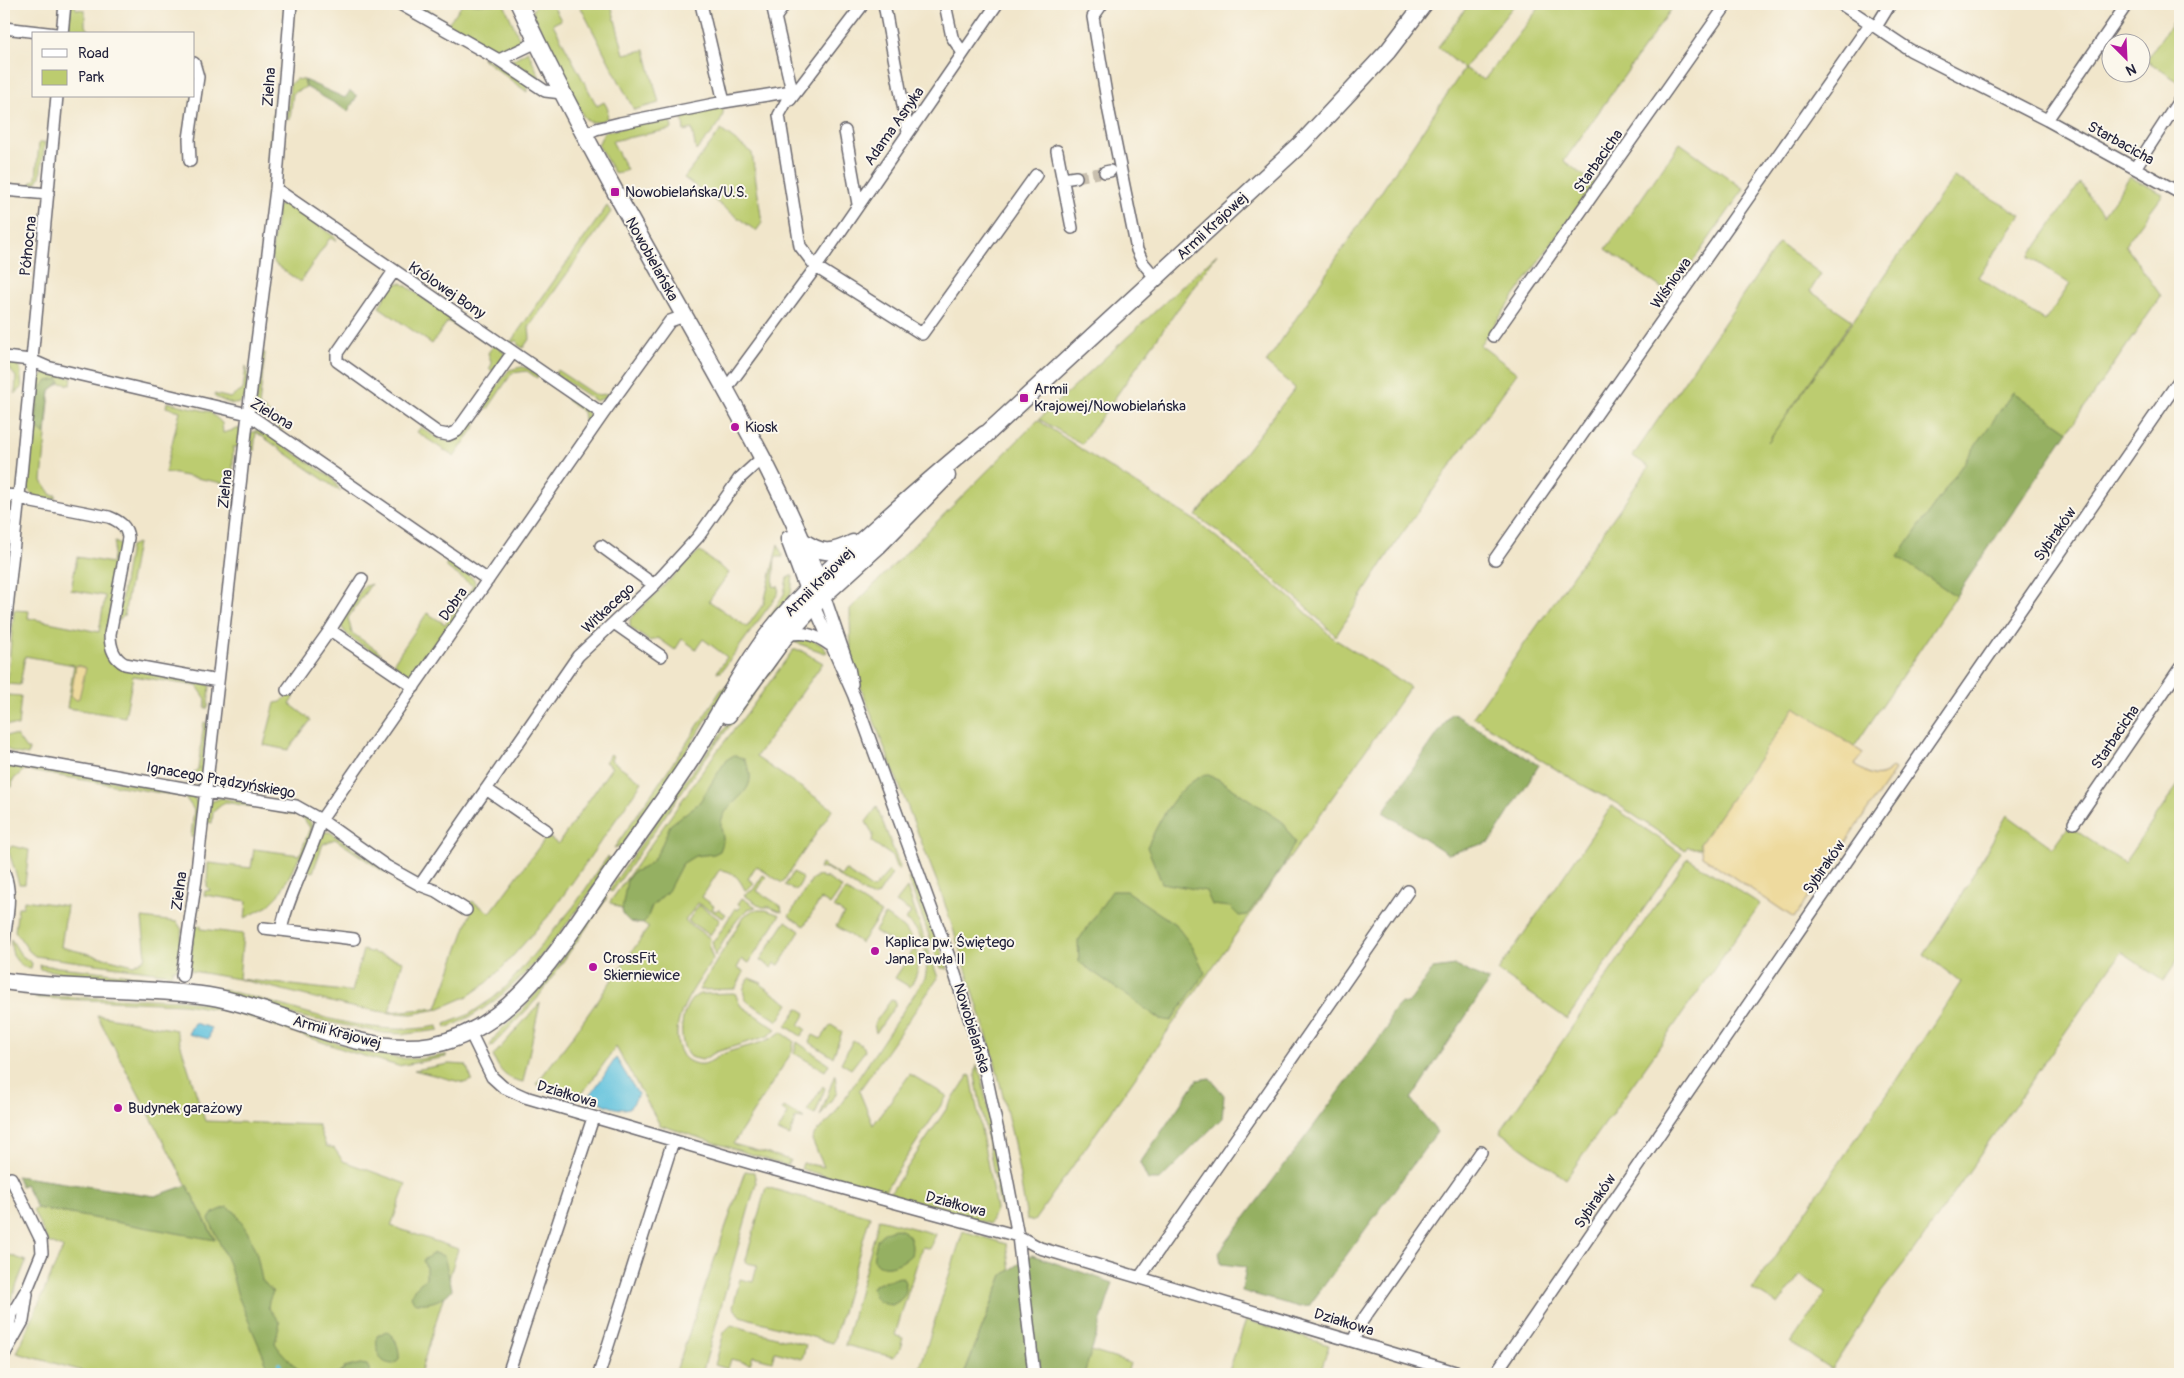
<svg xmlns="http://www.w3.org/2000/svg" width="2184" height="1378" font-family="Pangolin,sans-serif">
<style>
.green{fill:#bccc6f;stroke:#6f7755}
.forest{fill:#95b062;stroke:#5c694e}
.sand{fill:#eeda9e;stroke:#887e6c}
.water{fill:#5ec1dd;stroke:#40728c}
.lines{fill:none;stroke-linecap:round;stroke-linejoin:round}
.stream{stroke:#5ec1dd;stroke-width:4}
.street-tunnel{stroke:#c8bfae;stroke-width:11;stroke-dasharray:11 5.5;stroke-linecap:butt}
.street-casing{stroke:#6a676d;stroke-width:14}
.secondary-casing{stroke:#6a676d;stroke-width:19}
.street{stroke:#fff;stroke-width:11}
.secondary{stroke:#fff;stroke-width:16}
.poi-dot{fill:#b5179e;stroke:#fbf7ec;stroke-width:2}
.labels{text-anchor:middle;stroke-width:4;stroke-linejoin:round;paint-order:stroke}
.street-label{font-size:15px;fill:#22223b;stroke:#fbf7ec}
.poi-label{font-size:15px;fill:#22223b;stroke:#fbf7ec;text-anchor:start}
</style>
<rect width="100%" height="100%" fill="#fbf7ec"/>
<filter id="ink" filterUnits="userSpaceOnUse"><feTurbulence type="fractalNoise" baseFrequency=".02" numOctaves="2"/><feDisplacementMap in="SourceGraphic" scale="10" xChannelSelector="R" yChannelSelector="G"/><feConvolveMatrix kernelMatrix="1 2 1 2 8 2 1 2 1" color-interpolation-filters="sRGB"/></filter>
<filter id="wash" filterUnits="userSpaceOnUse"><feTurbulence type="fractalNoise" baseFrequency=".0096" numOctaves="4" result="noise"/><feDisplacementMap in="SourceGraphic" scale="20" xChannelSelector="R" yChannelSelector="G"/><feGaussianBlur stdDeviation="1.12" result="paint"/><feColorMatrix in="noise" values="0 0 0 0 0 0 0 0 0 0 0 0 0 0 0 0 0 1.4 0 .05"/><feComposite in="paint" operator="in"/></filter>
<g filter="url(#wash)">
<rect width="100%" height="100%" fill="#f1e6cb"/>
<!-- green -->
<path class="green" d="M71,4H75L76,9L85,10V25L92,34L70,32L69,27Z
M414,4H418L448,23L463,4H504L521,42L516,47L497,53L439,21Z
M538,4H552L561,20L553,24L597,106L604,102L608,109L607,118L599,122H589L583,116L533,14V9Z
M579,4H611L624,54L645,50L659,103L634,110Z
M1469,4H1515L1464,68L1484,80L1542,4H1675L1564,161L1594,183L1480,345L1517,373L1397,541L1336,636L1301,602L1216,530L1196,516L1295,388L1266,363L1464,69L1438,47Z
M2180,11V83L2146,60Z
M528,51L541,80L540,81L512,60Z
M482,57L511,72L527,84V92L482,58Z
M296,79L304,80L306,87L293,93L290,119H287L290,84Z
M723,108C726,122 705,140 696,151L692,129L684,131L682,114Z
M273,115H276L272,160H268Z
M670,117L672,129L612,141L627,170L615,174L598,145L604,132Z
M721,130L752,153L762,223L756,231L684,178Z
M45,142L40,177L37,182L29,185L36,178L39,143Z
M1680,143L1744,189L1670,294L1606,249Z
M1954,177L2021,215L1978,277L2045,321L2070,284L2029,257L2080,183L2103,215L2130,177L2163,194L2125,245L2161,296L2068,431L2013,392L1915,568L1956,596L1854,747L1795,707L1700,844L1701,848H1690L1688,846L1685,850L1616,803L1573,780L1473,717L1649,467L1633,456L1779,243L1821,274L1810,291L1852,320L1768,442Z
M284,203L289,204L336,238V241L330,238L300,282L275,264L271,258L278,206Z
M607,206L611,212L529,327L530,338L523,348L518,345L517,340L512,343V340Z
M1217,254L1082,444L1039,419Z
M393,283H402L462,325L460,329L448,321L432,344L379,307Z
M494,345L502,350L505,355L493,371L489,369L492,364L488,353Z
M262,352L265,353L259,406L286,425L282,430L260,415L255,406Z
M4,361L15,363L20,367L22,388L15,394L16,377L8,367L4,366Z
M246,366C249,375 250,406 233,404C227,403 220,399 215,397L214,394L230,398L243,390Z
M522,367L528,368L538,375L537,378L527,371L512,373L487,410L482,406L509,370Z
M557,370L595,395L608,394L615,385L607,397L596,401L555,374Z
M48,372L72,378L71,385L60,383L50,390L42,481L51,495H56L55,499C42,498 31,499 26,485L37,379Z
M569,398C578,405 590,409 591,421L567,456L565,454L585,425L583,412L567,400Z
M167,402L210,412L222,423L223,433L241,428L239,447H233V485L165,472L180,411L166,407Z
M1038,420L1093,457L1199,523L1291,598L1333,638L1410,687L1034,1221L1027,1219L1014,1143L994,1058L959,947L941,892L851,662L850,609Z
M473,422L477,424L454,457L417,432L421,427C434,436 447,448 461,434C465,429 467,425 473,422Z
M259,429L332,478L341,492L256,432L254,451L249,448L251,433Z
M115,542L122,546L105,638L106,649L111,658L210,685L208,708H205L206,699L197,686L133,676L125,717L67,708L74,665L25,656L20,685L7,684L14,610L29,611L28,618L99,632L105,596L71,590L77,557L112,563Z
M137,543L124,616L118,621L130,546Z
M778,544L783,557H775L773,586L779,587L778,594L721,672H717L727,657L703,639L696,649L682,639L675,650L658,638L649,641L630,627V619L699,551L729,573L709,601L747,627L764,603Z
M448,562L455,565L474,579L476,589L419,670L407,674L401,671L394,662L427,613L445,624L473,586L445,566Z
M793,575L791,594L770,624L767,621L784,594L787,578Z
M371,584L348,618L352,633L381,653H377C363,645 344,638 340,622L363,587Z
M809,638L822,645L827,652L825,653L794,642Z
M788,646V649L701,764L612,892L609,890L681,786Z
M793,650H800L823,663L756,757L833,809L782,883L756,866L748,879L754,883L747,890H745C739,878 734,871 720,870L718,872L702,897L714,906L712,909L716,911L718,909L726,914L723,918L698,903L685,921L710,938L709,947L713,959C697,985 663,1024 683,1056C688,1062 696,1065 704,1064C712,1062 719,1055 728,1052C745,1046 766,1044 781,1032L794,1041L792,1052L733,1144L790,1160L787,1166L660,1125L616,1047L579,1098L547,1091L536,1084L572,1037L649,927L610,902L714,755L751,708Z
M729,684L666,783L623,845L614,848L684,747L721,690Z
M289,694L294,696L290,704L311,720L288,750L264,745L275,703L281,702Z
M7,695L21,696L18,726L4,724Z
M204,722L207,723L201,777L193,782L183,781L184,776L187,777L198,769Z
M4,735L17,736L26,749H29L28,755C14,753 4,753 4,735Z
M611,754L613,756L611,760L642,782L551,913L503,967L488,982L468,996L438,1009L412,1014L391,1013L351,1007L238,979L192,971L189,968L195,927L201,925V929L243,934L239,979L352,992L363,950L403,961L389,1012L437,1008L471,912L468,905L472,901L490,913L547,836L558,844L612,767L605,762Z
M7,764L26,765L193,795L198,805L194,837H191L194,810L185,797L24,770L13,780L12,787L4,786V767Z
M2180,782V956L2163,981L2121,952L1915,1249L1880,1294L1831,1369L1791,1343L1826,1292L1800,1275L1778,1305L1752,1289L1889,1091L1961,982L1924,954L1958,901L2007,815L2053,848L2069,826L2124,863Z
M221,798L303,813C319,826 310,840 303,857L299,858L279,895L268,906L245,918L247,901L204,895L205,891L210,890L207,886L208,863L251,868L254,849L300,855L310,828L302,816L225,802L213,812L212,823L206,822L208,803Z
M1612,806L1682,854L1567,1019L1498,971Z
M877,807L900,867L899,869H897L892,856L872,842L873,834L866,822Z
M325,832H330L383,869L384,872L335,839L323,844L313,872L306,870L321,834Z
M12,846L29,850L25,884H19L8,849Z
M608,856L609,864C569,923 515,1003 446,1028L445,1024L468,1015L492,999L507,986L574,906Z
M1688,858L1760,904L1566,1179L1500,1132Z
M821,864L841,876L845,870L873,889L889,871L892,874L878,895L871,897L826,868L819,869Z
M794,872L803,879L797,889L793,890L785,885Z
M763,875L766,877L757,891L781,906L782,912L770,907H762L744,895L753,890Z
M818,876L827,878L842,888L830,905L821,899L804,926L789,916L812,879Z
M908,878L916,882L948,969L941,968Z
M907,888L938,978L859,1091L873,1125L910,1074L947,1096L883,1193L801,1169L803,1163L824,1167L812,1140L815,1133L831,1119L925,978C930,958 924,932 906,920L911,912L896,902Z
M845,890L881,913L861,943L836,926L844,914L834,907Z
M603,897L607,898L537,999L490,1048C491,1035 515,1018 524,1008C554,974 578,934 603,897Z
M742,898L756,907C738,909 724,942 715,956L712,941L716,939L735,908L738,910L741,906L738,904Z
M24,900L67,906L61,947L134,965L146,957L142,918L177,922L182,930L177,969H173L171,974L35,956L29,951L15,931L18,907H23Z
M699,905L720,920L710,935L688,921Z
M753,910H766L780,915L749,963L742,959L737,968L744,972L735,989L699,990L744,916Z
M885,915L904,928L913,939L905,950L875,931Z
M786,921L800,931L779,965L775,963L772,968L760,960Z
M11,939L21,955L32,963L31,969C16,966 10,953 11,939Z
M916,946C920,963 919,973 910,987L895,978Z
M40,965C101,972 163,977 223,990C294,1005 365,1040 438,1026L439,1030L406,1034L383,1033L131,983L39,969Z
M749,978L762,983L761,985L789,1004L778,1021L748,1002C741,992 743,987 749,978Z
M735,993L740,1005L776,1029L768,1036L716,1052L702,1060L690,1057C676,1043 680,1001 700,994Z
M36,996L184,1000L219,1006L263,1018L364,1052L398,1058L419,1059L446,1055V1057L398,1066L354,1053L249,1017L221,1010L184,1004L35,998Z
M891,1000L895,1001V1006L876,1033L874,1024Z
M540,1003L523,1082C505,1078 501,1073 493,1056Z
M798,1008L806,1013L799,1025L806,1029L801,1036L786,1026Z
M97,1015L176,1030L205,1121L318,1125L326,1146L334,1148L343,1161L406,1184L391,1226L458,1249L420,1374H94L17,1353L63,1248L48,1242L33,1210L37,1208L215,1239Z
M831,1025L842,1032L833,1057L809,1042L813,1035L821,1039Z
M853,1040L864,1047L865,1051L851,1069L841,1063Z
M797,1042L829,1064L825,1071L794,1053Z
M449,1064L466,1065L472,1080L464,1083L414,1070Z
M977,1065L981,1075L1008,1206H1000L975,1076Z
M835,1074L837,1092L820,1116Z
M969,1075L971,1076L996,1209L990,1224L889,1195Z
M823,1086L825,1088L815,1115L807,1111Z
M784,1107L804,1119L795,1118L790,1136L778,1131L788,1114L782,1110Z
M745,1171L754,1172L756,1183L702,1374H675Z
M766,1187L870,1216L833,1343L740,1316L733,1307L740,1279L753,1282L757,1265L745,1263Z
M879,1219L935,1234L931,1246L928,1248L922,1247L895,1335L903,1338L899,1352L893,1357L845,1345Z
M963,1231L1006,1244L1010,1270L1003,1275L964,1374H918Z
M4,1253L26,1261L4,1318Z
M1246,1320L1329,1345L1320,1374H1228Z
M731,1325L806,1345L802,1359L775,1352L772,1361L753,1356L750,1364L731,1359L728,1369L715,1365L724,1332Z
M1091,1351L1130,1363L1127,1374H1084Z"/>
<!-- forest -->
<path class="forest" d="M304,80L345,98L350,91L357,96L348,111L306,87Z
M59,379L60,382L50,390L45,435L35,426L40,389L47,381Z
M2013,392L2068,431L1956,596L1898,557Z
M1452,713L1539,765L1490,842L1448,854L1383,812Z
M734,755L744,759C766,794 723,799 721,824C720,829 724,835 723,840C723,844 721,848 720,851L714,854L695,856L682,864L668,891L652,906L647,919L642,924L630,922L623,915L622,909L627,880L633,872L645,867L653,860L660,849L670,825L699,803L726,760Z
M1206,774L1218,779L1283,822L1295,842L1282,868L1247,915L1239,916L1230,907L1212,905L1206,891L1162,883L1147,847C1159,821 1177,785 1206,774Z
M1112,891H1126L1175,924L1192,946L1205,973L1171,1021L1160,1019L1079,962L1078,941Z
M1456,966L1489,981L1411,1099L1437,1132L1309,1306L1299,1307L1242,1291L1246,1267L1221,1264L1219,1252L1388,1027L1390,1015L1401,1003L1408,1004L1433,969Z
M1210,1078L1224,1095L1222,1118L1160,1180H1148L1140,1163L1197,1080Z
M16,1176L155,1196L187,1185L215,1240L37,1208L25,1184L21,1186Z
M227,1207L235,1212L248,1233L257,1255L262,1280L273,1292L269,1301L268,1307L280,1323L275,1343C281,1354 292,1361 299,1372L298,1374H271L238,1296L229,1264L209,1219L213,1213Z
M897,1229C910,1232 914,1242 911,1255C903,1263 883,1273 874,1260C872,1256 877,1245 877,1240C882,1233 888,1230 897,1229Z
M434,1253L444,1256L452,1289C445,1300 427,1306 414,1302L411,1296L414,1289L426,1278V1268L423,1260Z
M1032,1255L1113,1283L1084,1374H964L1003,1275Z
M900,1277L903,1278C910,1292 904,1299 892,1305C880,1304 874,1300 872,1288L874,1285Z
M386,1331C396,1337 400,1349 399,1360L394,1364C377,1364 376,1350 377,1336Z
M360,1364L367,1365L370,1371L369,1374H335L344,1370V1368Z"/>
<!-- sand -->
<path class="sand" d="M76,665L86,668L79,698L76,700L71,695Z
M1795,707L1863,753L1855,765C1869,775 1878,781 1892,768L1895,770L1794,918L1702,856L1700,844Z"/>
<!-- water -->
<path class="water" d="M194,1023L211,1028L209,1039L188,1034Z
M616,1058L638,1094C636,1098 633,1106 628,1108C619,1112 595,1102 591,1094Z"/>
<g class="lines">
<!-- stream -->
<path class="stream" d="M279,1364L283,1374"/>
</g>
</g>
<g filter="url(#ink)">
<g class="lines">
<!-- street-tunnel -->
<path class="street-tunnel" d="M1076,177L1105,172"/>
<!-- street casing -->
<g class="street-casing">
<path id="street" d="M400,4L499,60L545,91L562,93
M701,4L724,102L792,91
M772,4L792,91
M884,4L908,132
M945,4L952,37L963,53
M1102,4L1093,17L1109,112L1137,250L1143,263L1155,277
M1841,4L1910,50L2047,120L2180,193
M775,18L785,4
M1876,27L1890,4
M4,28L56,34
M62,34L65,4
M499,60L537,42
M792,91L779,115L800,246L816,267L922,334L1036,175
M790,100L861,7
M2047,120L2127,4
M845,131L858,204
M583,135L596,129L620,123L724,102
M1057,151L1072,228
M190,161L189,139L198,77L194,63
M2135,168L2180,99
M1105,172L1110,171
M1063,179L1076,177
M276,189L603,414
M4,190L48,194
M394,271L337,353V361L438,433L448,435L457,431L513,352
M1493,336L1727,4
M4,357L31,360L47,367L248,414L488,580
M726,389L816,267L997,4
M4,495L19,496L32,502L109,517C119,521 127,526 128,538L110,634C110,646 113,658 125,664L218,681
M601,546L654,585
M1495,559L1870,24
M824,595L849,668L852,684
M814,606L854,696L953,968L983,1061L999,1136L1018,1236L1034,1374
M614,623L661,656
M330,630L414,687
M787,635C804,631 816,635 830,645
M4,637L19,496L57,96
M287,690L330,630L362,579
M4,756L206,792L296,806L321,820L386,866L420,885L436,891L466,910
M486,789L546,830
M2074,823L2180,668
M4,872C13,895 6,919 4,943
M420,885L578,656L654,585L698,537L739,479L761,459
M264,928L354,939
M281,930C289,892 310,858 321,820L603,414L670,321L684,316
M182,976L196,879L248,414L276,189L291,4
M470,1032L492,1077L503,1087L525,1097L764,1167L1018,1236L1040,1248L1462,1374
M1140,1277L1408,891
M1353,1341L1362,1321L1481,1152
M4,1347L11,1316L28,1287L42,1253L41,1240L11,1178
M5,1353L23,1321L27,1294
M508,1374L593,1118
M599,1374L673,1141
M1495,1374L1820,900L2180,379"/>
</g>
<!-- secondary casing -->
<g class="secondary-casing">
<path id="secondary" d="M519,4C569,111 627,214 685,317C735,406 786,494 822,590
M979,441L1302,143L1388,51L1424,4
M789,539L811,598
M801,540C822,555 831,554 853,543
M728,715L784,638L824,595L878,546L947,476
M4,981C71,991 140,986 208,996C278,1007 359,1058 431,1045C513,1030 560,947 604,884C633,842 664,801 692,758C719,715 742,668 773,628C801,593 835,564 869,534C907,500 945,466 985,434"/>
</g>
<!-- street -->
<use href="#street" class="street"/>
<!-- secondary -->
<use href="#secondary" class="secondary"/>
</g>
</g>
<!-- markers -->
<g class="poi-dot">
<rect x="610" y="187" width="10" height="10" rx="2.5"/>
<rect x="1019" y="393" width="10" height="10" rx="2.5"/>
<circle cx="735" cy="427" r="5"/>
<circle cx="875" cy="951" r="5"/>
<circle cx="593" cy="967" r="5"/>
<circle cx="118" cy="1108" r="5"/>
</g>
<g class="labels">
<!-- street labels -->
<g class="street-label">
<text transform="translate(269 87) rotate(-86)" y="5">Zielna</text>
<text transform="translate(894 126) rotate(-55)" y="5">Adama Asnyka</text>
<text transform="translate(2121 143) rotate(29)" y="5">Starbacicha</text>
<text transform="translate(1598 161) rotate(-55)" y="5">Starbacicha</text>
<text transform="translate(1212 226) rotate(-43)" y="5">Armii Krajowej</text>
<text transform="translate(28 246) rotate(-84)" y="5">Północna</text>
<text transform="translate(652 259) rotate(61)" y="5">Nowobielańska</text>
<text transform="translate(1671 283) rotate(-55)" y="5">Wiśniowa</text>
<text transform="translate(447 290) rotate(34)" y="5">Królowej Bony</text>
<text transform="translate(272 414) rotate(31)" y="5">Zielona</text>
<text transform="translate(225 489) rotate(-84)" y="5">Zielna</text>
<text transform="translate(2055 534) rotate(-55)" y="5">Sybiraków</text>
<text transform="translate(819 582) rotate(-45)" y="5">Armii Krajowej</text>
<text transform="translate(453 604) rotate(-55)" y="5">Dobra</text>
<text transform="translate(608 608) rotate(-43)" y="5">Witkacego</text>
<text transform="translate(2115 737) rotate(-56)" y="5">Starbacicha</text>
<text transform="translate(221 780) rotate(10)" y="5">Ignacego Prądzyńskiego</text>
<text transform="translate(1824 867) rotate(-55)" y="5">Sybiraków</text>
<text transform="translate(179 891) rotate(-82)" y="5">Zielna</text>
<text transform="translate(972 1028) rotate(73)" y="5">Nowobielańska</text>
<text transform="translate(337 1032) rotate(15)" y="5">Armii Krajowej</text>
<text transform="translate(567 1094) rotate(17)" y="5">Działkowa</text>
<text transform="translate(1595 1201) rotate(-56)" y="5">Sybiraków</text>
<text transform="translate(956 1204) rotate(15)" y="5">Działkowa</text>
<text transform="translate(1344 1322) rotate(17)" y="5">Działkowa</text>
</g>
<!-- poi labels -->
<g class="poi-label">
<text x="625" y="197">Nowobielańska/U.S.</text>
<text x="1034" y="394">Armii<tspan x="1034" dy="17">Krajowej/Nowobielańska</tspan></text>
<text x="745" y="432">Kiosk</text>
<text x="885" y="947">Kaplica pw. Świętego<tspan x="885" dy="17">Jana Pawła II</tspan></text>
<text x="603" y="963">CrossFit<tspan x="603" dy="17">Skierniewice</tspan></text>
<text x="128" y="1113">Budynek garażowy</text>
</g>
</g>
<!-- margin -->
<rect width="2184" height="1378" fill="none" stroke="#fbf7ec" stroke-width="20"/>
<!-- legend -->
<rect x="32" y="32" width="162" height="65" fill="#fbf7ec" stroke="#a4a2a5"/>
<rect x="42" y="49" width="25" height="8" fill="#ffffff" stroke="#a4a2a5"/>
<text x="78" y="58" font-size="15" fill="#22223b">Road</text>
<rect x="42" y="70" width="25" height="15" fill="#bccc6f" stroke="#a4a2a5"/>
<text x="78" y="82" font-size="15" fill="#22223b">Park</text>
<!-- north arrow -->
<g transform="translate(2126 58) rotate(156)"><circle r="24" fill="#fbf7ec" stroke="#a4a2a5"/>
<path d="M0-4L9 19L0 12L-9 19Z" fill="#b5179e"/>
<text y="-8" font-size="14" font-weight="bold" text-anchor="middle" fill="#22223b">N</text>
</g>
</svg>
